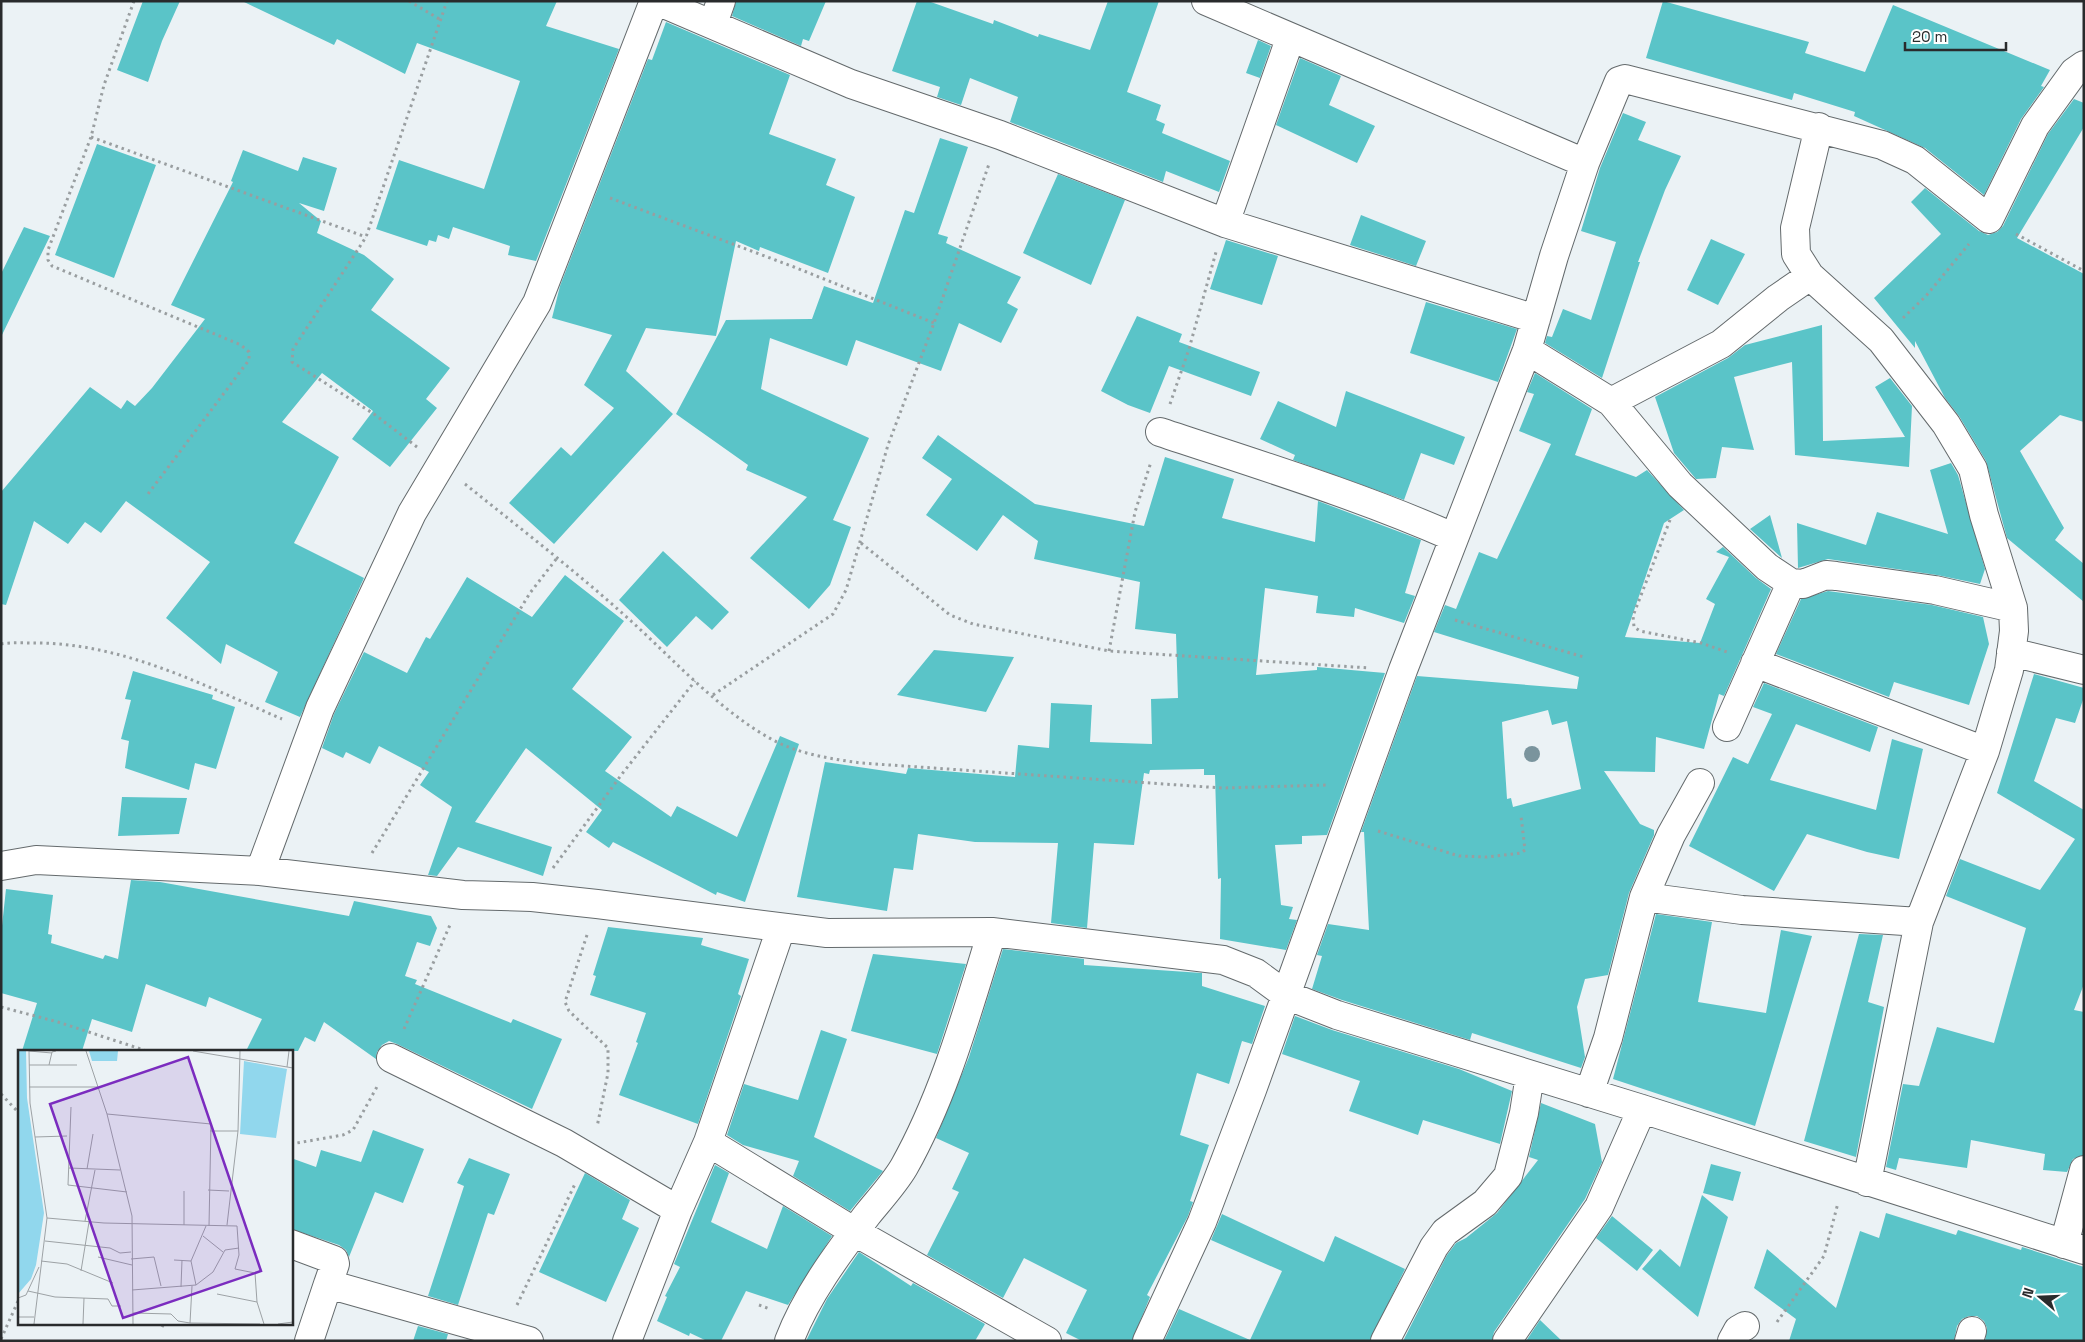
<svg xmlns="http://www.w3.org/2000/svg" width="2085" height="1342" font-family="'Space Grotesk',sans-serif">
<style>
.building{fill:#5ac4c8;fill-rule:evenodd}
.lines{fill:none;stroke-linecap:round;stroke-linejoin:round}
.minor-casing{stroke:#646a6c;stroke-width:30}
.path{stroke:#999ea0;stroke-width:3;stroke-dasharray:2.5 4;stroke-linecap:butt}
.minor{stroke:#fff;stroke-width:28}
.tree{fill:#7a949d}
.inset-road{fill:none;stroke:#9da2a5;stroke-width:1}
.view{fill:#7b2cbf;fill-opacity:0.15;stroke:#7b2cbf;stroke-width:2.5}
.inset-edge{fill:none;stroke:#292b2c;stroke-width:2.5}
</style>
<rect width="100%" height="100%" fill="#ebf2f5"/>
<!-- building -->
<path class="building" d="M143,1H180L162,41L148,82L117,70Z
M242,1H557L546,26L619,49L536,261L508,255L510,246L453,227L449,239L438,235L436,242L429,240L427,246L376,229L399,160L484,189L520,81L417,43L405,74L337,39L334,45Z
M736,1H826L809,41L803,39L801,46L732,16Z
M917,1H928L993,24L994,20L1038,37L1039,34L1090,50L1108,1H1159L1127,92L1161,105L1156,120L1165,124L1162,133L1230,161L1219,192L1166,171L1163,182L1010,122L1018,97L970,78L961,105L937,97L940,87L892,71Z
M1663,1L1809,42L1805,53L1865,72L1893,5L2050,70L2041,86L2044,87L2021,119L1984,195L1925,148L1854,116L1855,112L1794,93L1792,100L1646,58Z
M666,22L790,75L769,134L836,159L826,185L855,197L828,273L760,247L759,251L736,241L716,336L646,328L626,371L673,414L554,544L509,503L561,447L571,456L614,408L584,385L612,335L552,318L560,286L648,59L652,60Z
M1258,40L1271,46L1260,78L1246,73Z
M1300,58L1341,76L1329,105L1375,126L1357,163L1276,125Z
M2074,99L2084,103V127L2017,238L2084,274V422L2060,415L2020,451L2064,528L2055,540L2084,564V602L2007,538L1986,461L1959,416L1945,398L1915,341V348L1874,298L1941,234L1911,202L1925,188L1979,231L1988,235L1997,232L2003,226L2048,134Z
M1623,113L1646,122L1638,140L1681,156L1665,190L1638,262H1640L1602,378L1545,343L1547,336L1552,337L1563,309L1591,320L1616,242L1581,231L1600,168Z
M940,138L968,147L938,234L948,237L946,243L1021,277L1007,303L1018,309L1001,343L959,323L941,371L856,340L847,366L770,338L761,389L869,438L833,520L851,527L830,585L809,609L750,558L807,497L746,470L748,465L676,414L726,320L812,319L824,286L873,303L905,210L914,213Z
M97,144L156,165L114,278L55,255Z
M243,150L298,171L303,157L337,168L324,211L299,203L321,221L317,233L364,255L394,279L371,310L450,368L426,399L437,408L390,467L352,439L373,411L322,373L282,422L339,457L294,543L364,578L300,717L265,702L278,672L226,644L221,664L166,618L210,562L126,501L101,533L85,522L68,544L34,521L6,605L1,604V492L90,387L121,409L127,400L135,406L152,388L205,319L171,305L233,182L231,181Z
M1058,174L1125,200L1091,285L1023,253Z
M1361,215L1426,241L1416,266L1350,245Z
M24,227L50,236L1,337V274Z
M1711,239L1745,254L1718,305L1687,290Z
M1226,240L1278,256L1262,305L1210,289Z
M1426,302L1517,329L1498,382L1410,353Z
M1137,316L1182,334L1179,342L1260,372L1251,396L1169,366L1150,413L1128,405L1101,391Z
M1822,325L1823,441L1905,437L1875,387L1890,378L1912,406L1909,467L1795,455L1792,362L1734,377L1754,450L1722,447L1716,478L1696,479L1674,453L1655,397L1728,358L1745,345Z
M1535,373L1592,409L1575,455L1636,477L1647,470L1684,510L1664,523L1625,637L1700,643L1715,604L1706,599L1729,557L1716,552L1723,547L1756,578L1771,589L1724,696L1719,694L1704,749L1656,737L1655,772L1604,771L1640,824L1654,830V835L1629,893L1608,975L1585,979L1577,1007L1585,1057L1581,1068L1472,1033L1470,1040L1342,1000L1312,989L1322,956L1317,955L1328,924L1369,930L1364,832H1361L1417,676L1577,689L1579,677L1434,632L1445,605L1456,609L1479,552L1497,559L1551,444L1519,431L1534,394L1527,392ZM1548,710L1552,725L1567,721L1581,789L1513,807L1511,798L1507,799L1502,722Z
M1346,391L1465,437L1454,465L1421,453L1404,500L1293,460L1295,455L1260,439L1278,401L1336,427Z
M938,435L1035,504L1144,526L1165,457L1234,479L1222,518L1315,542L1318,501L1421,540L1405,593L1415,596L1404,623L1355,608L1354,617L1316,613L1318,596L1265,588L1256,675L1317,670V667L1385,673L1327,835L1302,836V844L1275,845L1281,905L1293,907L1289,919L1297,920L1286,950L1220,939L1221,878L1218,879L1215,775H1204V769L1150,770L1149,774L1144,773L1134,845L1094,843L1087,928L1051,923L1058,843L975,842L918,834L913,870L894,868L887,911L797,897L825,762L906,774L908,768L1015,777L1018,745L1049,748L1051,703L1092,705L1090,742L1152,744L1151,699L1178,698L1176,634L1135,629L1140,582L1034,559L1038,541L1003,515L977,551L926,515L952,479L922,458Z
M1951,463L1958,475L1985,569L1980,584L1937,575L1828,559L1798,568L1797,523L1866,545L1877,512L1948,534L1930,470Z
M1770,515L1782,558L1750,529Z
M663,551L729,612L712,630L696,616L667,647L619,600Z
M565,575L624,621L572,689L632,737L605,771L671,817L677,806L737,837L780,736L799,744L745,902L717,892L716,895L613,842L609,848L586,832L602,810L526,748L475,822L552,847L543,876L458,847L437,876L428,875L452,807L420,785L429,772L379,746L370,764L346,752L343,758L322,748L334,714L364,652L407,673L426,637L430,639L467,577L532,617Z
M1828,591L1932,605L1983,617L1989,644L1969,705L1894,682L1889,697L1776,654L1801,599Z
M934,650L1014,657L986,712L897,695Z
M133,671L213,695L212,699L235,707L216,769L195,763L189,790L125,768L129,741L121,739L131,700L125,699Z
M2034,674L2084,688V697L2075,723L2056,718L2034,781L2084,810V984L2074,1010L2084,1012V1155L2073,1159L2067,1172L2043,1170L2045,1154L1971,1140L1967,1168L1899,1158L1896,1170L1886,1167L1903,1084L1919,1086L1937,1027L1994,1043L2026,928L1946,896L1960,859L2040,890L2075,839L1997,793Z
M1764,683L1878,727L1870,752L1796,724L1770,780L1876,810L1892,739L1923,749L1899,859L1867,852L1807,834L1774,891L1689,846L1733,757L1748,764L1772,714L1753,707Z
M122,797L187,798L179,834L118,836Z
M131,880L160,882L349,916L354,901L431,916L437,928L430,946L417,942L405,976L417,980L415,984L511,1023L513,1019L562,1039L532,1109L397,1044L389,1041L382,1045L377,1052L376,1059L324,1022L315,1042L305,1037L298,1051H246L262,1019L209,997L206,1007L146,984L132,1032L92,1019L82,1051H22L37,1003L1,993V935L6,889L53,895L48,934L52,935L51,943L103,959L105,955L118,959Z
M1656,914L1712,922L1698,1002L1766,1013L1781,930L1812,936L1755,1126L1613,1079Z
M608,927L703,938L701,945L749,959L738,994L741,996L698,1124L619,1095L638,1043L636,1042L646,1013L590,995L596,976L593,975Z
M1859,934L1883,935L1868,1002L1884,1007L1856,1157L1804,1141Z
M1003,949L1084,959V965L1202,973V986L1265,1006L1252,1044L1242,1041L1229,1084L1197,1073L1180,1135L1209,1145L1190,1201L1193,1202L1188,1216L1147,1295L1150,1297L1132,1341H1082L1066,1333L1087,1290L1024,1258L1003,1298L927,1255L959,1192L952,1189L969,1153L936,1138L969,1057Z
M873,954L966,964L937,1054L851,1031Z
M1295,1016L1332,1030L1459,1069L1512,1091L1500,1144L1423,1120L1418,1135L1349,1111L1360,1081L1282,1054Z
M821,1030L847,1039L814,1137L883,1171L850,1211L793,1176L799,1161L743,1145L727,1135L744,1084L798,1100Z
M1541,1103L1595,1124L1602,1162L1585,1199L1494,1332L1492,1341H1403L1447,1255L1456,1243L1466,1238L1497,1213L1538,1160L1529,1157Z
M373,1130L424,1149L403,1203L375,1192L349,1257L346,1250L339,1245L291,1229V1158L316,1167L321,1150L361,1162Z
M469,1158L510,1174L494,1215L488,1213L458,1305L428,1296L464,1186L457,1183Z
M1711,1164L1741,1172L1733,1201L1703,1193Z
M715,1165L729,1173L711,1222L767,1249L783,1206L832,1236L788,1305L746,1291L721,1341H707L690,1333L689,1336L657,1321L667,1297L665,1296L680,1267L674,1264Z
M585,1173L630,1200L622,1219L639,1228L606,1302L539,1272Z
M1702,1195L1728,1217L1698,1317L1642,1269L1660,1249L1680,1267Z
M1886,1213L1956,1235L1958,1230L2021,1250L2022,1247L2084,1267V1341H1985L1987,1328L1984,1321L1977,1316H1969L1962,1319L1957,1326L1954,1341H1789L1796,1319L1754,1288L1767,1249L1836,1308L1860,1231L1879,1238Z
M1222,1214L1324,1262L1335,1236L1405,1269L1370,1341H1164L1179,1309L1250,1340L1282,1271L1211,1240Z
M1612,1216L1653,1250L1637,1271L1596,1238Z
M859,1252L911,1286L913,1283L985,1324L975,1341H806L827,1299Z
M1540,1320L1562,1341H1526Z
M418,1326L448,1334L446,1341H413Z"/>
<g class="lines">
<!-- minor casing -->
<g class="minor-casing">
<path id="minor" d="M657,1L851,84L1000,135L1225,223L1536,319
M1206,1L1585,163
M713,24L721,1
M1819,127L1795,228L1796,254L1810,276L1881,340L1946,424L1973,469L1984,515L2013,608L2014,631L2009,670L1985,751L1919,922L1867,1182
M1225,223L1290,39
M1527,350L1611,402L1680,485L1767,567L1791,583L1803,584L1826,575L1836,576L1935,590L2013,608
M1611,402L1721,344L1778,298L1810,276
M1160,432C1259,465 1358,495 1453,537
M2011,652L2084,670
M1755,663L1985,751
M1727,727L1791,583
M1,866L36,860L260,871L463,895L532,897L597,904L827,933L992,932L1223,960L1256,973L1286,995L1337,1015L1642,1109L2084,1250
M260,871L320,708L412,513L537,303L654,1
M1644,897L1671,835L1700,783
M391,1058L564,1143L678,1210
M1589,1093L1608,1038L1644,897L1742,910L1919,922
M708,1142L855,1232L1047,1341
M291,1244L334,1260L335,1264L328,1284L529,1341
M2064,1244L2084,1170
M309,1341L328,1284
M627,1341L678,1210L708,1142L781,928
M789,1341C806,1296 838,1253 867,1215C879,1200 894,1184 904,1167C945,1094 967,1012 992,932
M1147,1341L1202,1222L1252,1090L1403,670L1527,350L1554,256L1585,163L1619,81L1625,79L1882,145L1915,160L1989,219L2035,126L2074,72L2084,65
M1385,1341L1434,1247L1445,1232L1485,1203L1508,1176L1524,1113L1530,1075
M1507,1341L1599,1207L1642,1109
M1732,1341L1738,1330L1745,1326
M1969,1341L1972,1331"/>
</g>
<!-- path -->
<path class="path" d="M134,1L104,85L91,137L48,250V260L52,266L241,345L249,352V360L148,494
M409,1L441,20
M91,137L366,237
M610,198L794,267L934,323
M2016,234L2084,271
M1903,318L1926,296L1969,244
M1170,404L1189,349L1216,252
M417,447L374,414L292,362L293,349L366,237L447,1
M465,484C521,529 578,573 631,621C675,661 721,712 773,740C799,754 831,759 861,763L1222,788L1329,785
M1670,520L1633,616L1634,627L1640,631L1701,643L1727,652
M861,543L950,615L973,624L1109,651L1370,668
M1455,620L1584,657
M1,644C12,642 24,643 35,643C123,643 203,685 282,719
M1109,651L1135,512L1151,462
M713,695L833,614L846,590L888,445L934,323L989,164
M1378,831L1459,856L1487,857L1521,853L1525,850L1521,816
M372,853L530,593L557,558
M553,868L622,774L695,681
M587,935L565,1002L569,1011L608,1048V1073L597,1127
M1,1007L58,1022L147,1051
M404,1029L450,925
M1,1094L19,1113
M291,1144L343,1135L353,1130L378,1085
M517,1305L575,1184
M759,1305L770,1309
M1777,1322L1824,1256L1838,1203
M162,1327L164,1323
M1,1339L19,1299"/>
<!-- minor -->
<use href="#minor" class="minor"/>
</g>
<!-- trees -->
<circle class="tree" cx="1532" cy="754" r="8"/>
<!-- overview -->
<g transform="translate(18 1050)">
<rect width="275" height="275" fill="#ebf2f5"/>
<path d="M0,1H8L9,48L26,163L18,215L13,229L0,244Z" fill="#91d7ed"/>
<path d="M71,1H100L99,11H74ZM226,11L269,19L258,88L222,84Z" fill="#91d7ed"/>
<path class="inset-road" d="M11,1L12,53L29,168L16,274M11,1L34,3M68,1L89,64L114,166L115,274M175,1L275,18M11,15H59M31,15L34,2L38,1M269,17L271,1M11,37H80M53,57L50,135L109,142M89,64L193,74L191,176M192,81H220M17,87L49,86M51,118L102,120M69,119L75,84M190,140L211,141M29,168L86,173L219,176L221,205L217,219L237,223L239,252L246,274M67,171L77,120M166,175V141M209,175L220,81L222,1M185,186L205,202M27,191L92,198L102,203L113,202M80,207L114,215M113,209L136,207L143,236M156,210L173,211M23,211L49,214L95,233M63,221L71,172M178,235L173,211L188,176M163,237L164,210M114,240L178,235L195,222L207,200L221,198M10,241L37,247L90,249L94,256H103M199,244L239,252M0,248L8,245L21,217M115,263L153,264L160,271L172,273L242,274M0,267H16M172,273L174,236M65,274L66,248M260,274L275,272"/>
<path class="view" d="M170,7L243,221L105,268L32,54Z"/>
<rect width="275" height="275" class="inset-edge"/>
</g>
<!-- border -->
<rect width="2085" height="1342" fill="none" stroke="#292b2c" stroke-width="5"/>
<!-- north arrow -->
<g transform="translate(2040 1297) rotate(289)" stroke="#fdffff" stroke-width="4" paint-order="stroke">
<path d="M0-4L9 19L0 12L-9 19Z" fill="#292b2c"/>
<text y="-8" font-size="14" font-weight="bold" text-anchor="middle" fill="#292b2c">N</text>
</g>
<!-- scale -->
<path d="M1905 42v8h101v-8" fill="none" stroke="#292b2c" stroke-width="2.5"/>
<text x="1912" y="42" font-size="15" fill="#292b2c" stroke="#fdffff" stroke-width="4" paint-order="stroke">20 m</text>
</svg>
